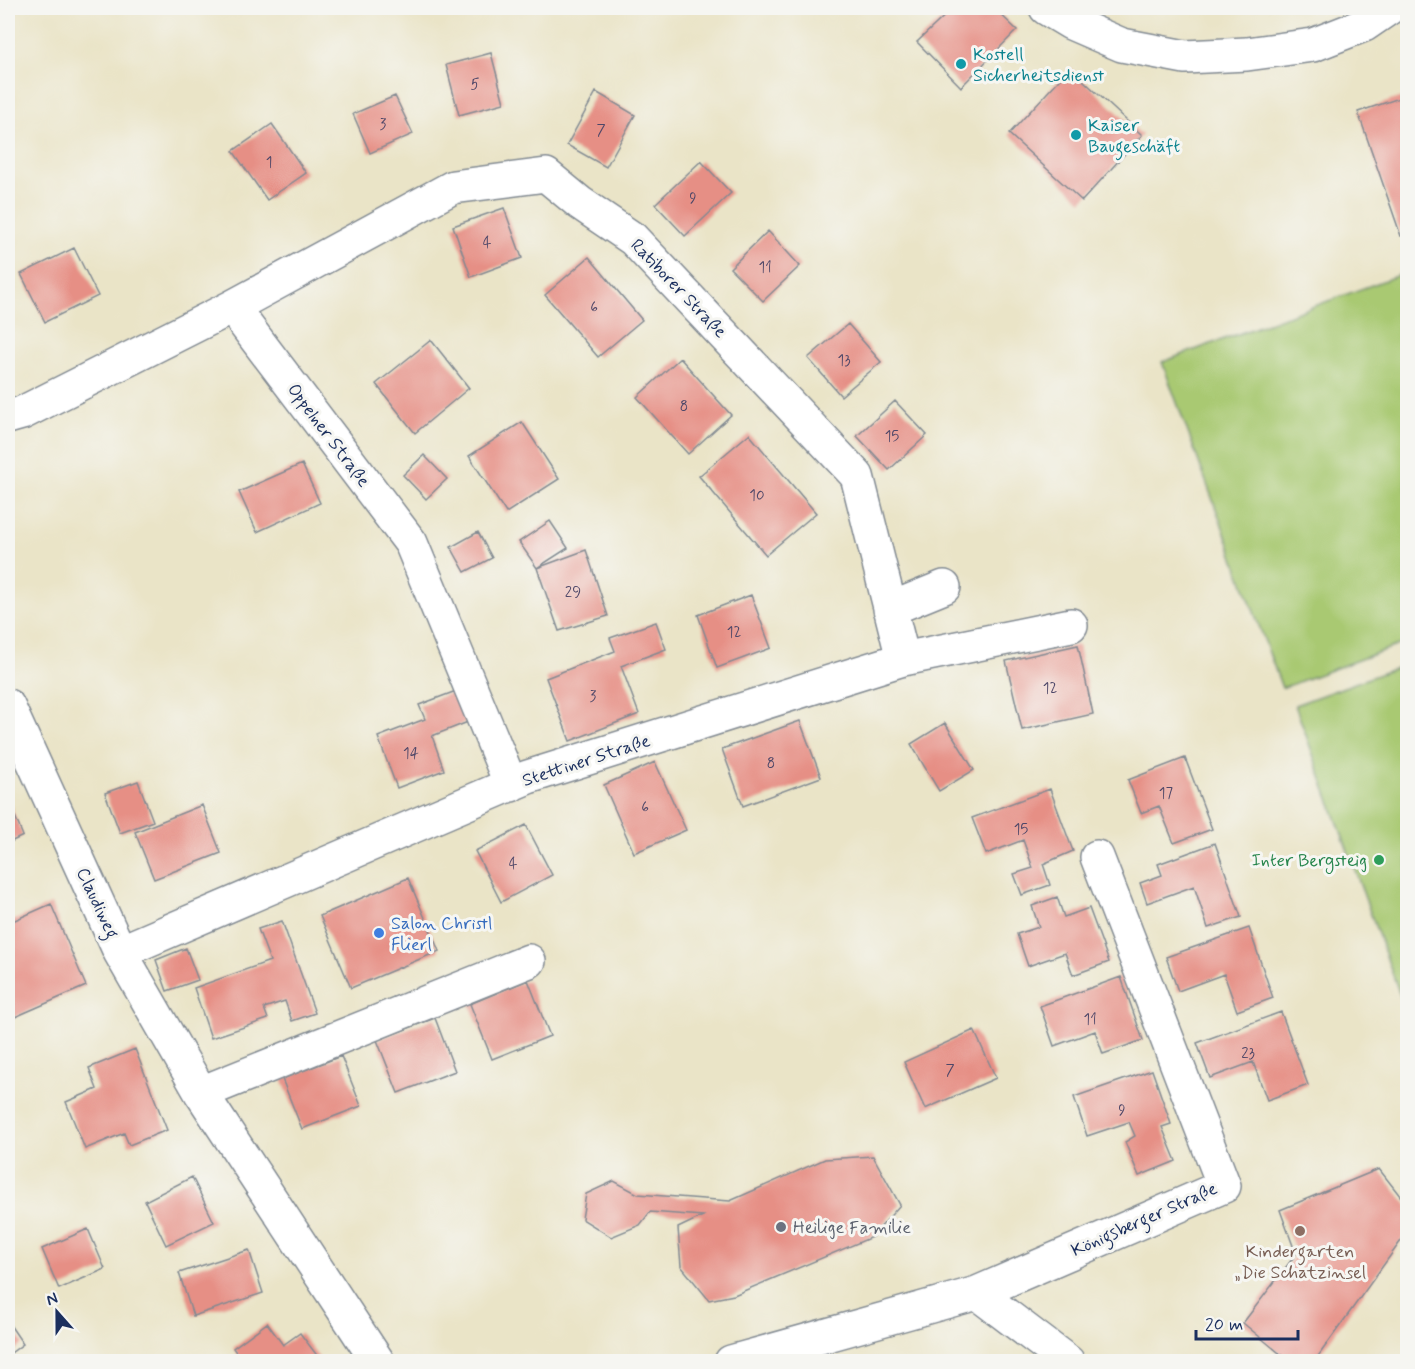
<svg xmlns="http://www.w3.org/2000/svg" width="1415" height="1369" font-family="Mynerve,sans-serif">
<style>
.green{fill:#a9c972;stroke:#627c68;stroke-width:1.5}
.building{fill:#e68f85}
.lines{fill:none;stroke-linecap:round;stroke-linejoin:round}
.minor-casing{stroke:#828a92;stroke-width:36}
.minor{stroke:#fff;stroke-width:33}
.culture-dot{fill:#0f9aa8;stroke:#f6f6f2;stroke-width:2}
.leisure-dot{fill:#2e9e5b;stroke:#f6f6f2;stroke-width:2}
.shop-dot{fill:#3f7fe0;stroke:#f6f6f2;stroke-width:2}
.worship-dot{fill:#6b7280;stroke:#f6f6f2;stroke-width:2}
.education-dot{fill:#8d6e63;stroke:#f6f6f2;stroke-width:2}
.labels{text-anchor:middle;stroke-width:6;stroke-linejoin:round;paint-order:stroke}
.number-label{font-size:15px;fill:#4e4768}
.culture-label{font-size:18px;fill:#0d838f;stroke:#f6f6f2;text-anchor:start}
.street-label{font-size:18px;fill:#1b2f5e;stroke:#f6f6f2}
.leisure-label{font-size:18px;fill:#27864d;stroke:#f6f6f2;text-anchor:end}
.shop-label{font-size:18px;fill:#366cbe;stroke:#f6f6f2;text-anchor:start}
.worship-label{font-size:18px;fill:#5b616d;stroke:#f6f6f2;text-anchor:start}
.education-label{font-size:18px;fill:#785e54;stroke:#f6f6f2}
</style>
<rect width="100%" height="100%" fill="#f6f6f2"/>
<filter id="ink" filterUnits="userSpaceOnUse"><feTurbulence type="fractalNoise" baseFrequency=".0167" numOctaves="2"/><feDisplacementMap in="SourceGraphic" scale="12" xChannelSelector="R" yChannelSelector="G"/><feConvolveMatrix kernelMatrix="1 2 1 2 8 2 1 2 1" color-interpolation-filters="sRGB"/></filter>
<filter id="wash" filterUnits="userSpaceOnUse"><feTurbulence type="fractalNoise" baseFrequency=".008" numOctaves="4" result="noise"/><feDisplacementMap in="SourceGraphic" scale="24" xChannelSelector="R" yChannelSelector="G"/><feGaussianBlur stdDeviation="1.35" result="paint"/><feColorMatrix in="noise" values="0 0 0 0 0 0 0 0 0 0 0 0 0 0 0 0 0 1.4 0 .05"/><feComposite in="paint" operator="in"/></filter>
<g filter="url(#wash)">
<rect width="100%" height="100%" fill="#eae4c7"/>
<!-- green -->
<path class="green" d="M1407,272V642L1282,688L1162,362Z
M1407,664H1408L1407,1014L1295,705Z"/>
<g id="blocks">
<!-- building -->
<path class="building" d="M953,8H994L1017,30L961,87L917,42Z
M491,53L504,103L459,115L446,65Z
M1070,68L1142,135L1082,201L1009,134Z
M596,92L635,115L606,167L567,145Z
M1408,95V234L1401,236L1358,112Z
M395,96L413,134L370,153L353,114Z
M272,124L306,173L267,200L233,151Z
M701,161L731,193L685,236L655,204Z
M504,208L522,258L471,277L453,226Z
M768,231L800,266L763,301L730,268Z
M74,248L98,296L45,322L21,274Z
M589,257L642,320L598,357L545,295Z
M848,324L881,362L841,396L808,358Z
M431,340L469,388L415,433L376,384Z
M680,358L731,415L688,454L637,397Z
M895,401L927,435L889,470L857,436Z
M522,422L559,479L506,513L469,456Z
M749,434L816,513L766,555L699,476Z
M424,455L447,479L426,499L403,475Z
M302,464L320,503L257,532L239,492Z
M550,521L568,548L537,568L519,542Z
M478,532L492,558L465,572L451,547Z
M586,550L608,616L559,631L537,568Z
M751,595L771,648L717,668L698,615Z
M656,622L666,649L621,666L639,714L570,741L546,678L615,651L610,638Z
M1078,645L1093,714L1022,730L1006,661Z
M456,691L468,722L432,736L444,770L397,788L378,737L425,719L419,705Z
M800,721L821,777L743,806L722,749Z
M945,723L974,770L939,791L911,744Z
M1185,758L1212,829L1174,843L1159,806L1141,813L1128,780Z
M655,762L686,830L634,853L604,785Z
M138,781L153,821L120,833L105,793Z
M1050,789L1073,851L1043,864L1050,885L1022,895L1014,874L1033,868L1023,840L986,854L972,818Z
M8,799L23,836L8,843Z
M202,805L221,853L154,879L135,832Z
M526,825L552,875L501,902L475,851Z
M1215,843L1241,917L1208,928L1194,886L1147,903L1140,883L1162,875L1158,864Z
M408,878L439,951L351,988L320,916Z
M1057,897L1064,917L1089,908L1109,962L1073,975L1065,953L1028,966L1017,934L1039,927L1032,906Z
M51,904L86,986L8,1020V923Z
M282,921L315,1013L292,1021L285,1001L264,1008L268,1019L211,1038L194,988L270,961L258,929Z
M1249,928L1273,998L1237,1011L1224,974L1178,991L1166,957Z
M186,948L198,980L167,991L156,960Z
M1121,977L1143,1040L1103,1054L1095,1031L1054,1046L1040,1006Z
M528,980L550,1036L492,1059L470,1004Z
M1281,1012L1308,1085L1267,1100L1253,1062L1210,1078L1197,1043Z
M435,1018L455,1071L398,1093L377,1040Z
M974,1030L996,1078L925,1109L904,1062Z
M135,1049L167,1130L129,1145L124,1133L85,1149L66,1102L97,1089L89,1068Z
M341,1056L361,1106L302,1129L282,1079Z
M1152,1070L1171,1124L1162,1127L1176,1161L1139,1176L1125,1142L1135,1136L1129,1122L1087,1136L1074,1097Z
M873,1156L900,1205L872,1237L734,1295L709,1300L681,1266L678,1228L703,1216L650,1212L640,1225L611,1237L582,1219L586,1194L614,1181L638,1194L730,1201L825,1159Z
M1379,1169L1408,1206V1231L1314,1362H1290L1243,1323L1296,1254L1280,1210Z
M192,1177L214,1222L166,1245L145,1201Z
M88,1229L105,1269L59,1289L42,1249Z
M249,1250L263,1293L193,1316L179,1273Z
M8,1322L23,1344L8,1355Z
M267,1323L283,1345L300,1333L322,1362H243L233,1348Z"/>
</g>
</g>
<g filter="url(#ink)">
<use href="#blocks" fill-opacity="0" stroke="#828a92" stroke-width="1.5"/>
<g class="lines">
<!-- minor casing -->
<g class="minor-casing">
<path id="minor" d="M1046,8L1071,23L1122,45L1185,57L1247,54L1313,45L1364,25L1389,8
M232,307L453,187L546,175L580,203L633,239L857,476L903,659
M8,417L22,413L232,307L411,543L511,785
M890,609L944,587
M8,706L120,952L201,1093L378,1362
M120,952L528,777L903,659L1071,625
M201,1093L529,961
M977,1293L1068,1362
M731,1362L977,1293L1224,1186L1097,857"/>
</g>
<!-- minor -->
<use href="#minor" class="minor"/>
</g>
</g>
<!-- markers -->
<g class="culture-dot">
<circle cx="961" cy="64" r="6"/>
<circle cx="1076" cy="135" r="6"/>
</g>
<circle class="leisure-dot" cx="1379" cy="860" r="6"/>
<circle class="shop-dot" cx="379" cy="933" r="6"/>
<circle class="worship-dot" cx="781" cy="1227" r="6"/>
<circle class="education-dot" cx="1300" cy="1231" r="6"/>
<g class="labels">
<!-- number labels -->
<g class="number-label">
<text x="475" y="89">5</text>
<text x="383" y="129">3</text>
<text x="601" y="135">7</text>
<text x="269" y="167">1</text>
<text x="693" y="203">9</text>
<text x="487" y="247">4</text>
<text x="765" y="272">11</text>
<text x="594" y="312">6</text>
<text x="844" y="365">13</text>
<text x="684" y="411">8</text>
<text x="892" y="441">15</text>
<text x="757" y="500">10</text>
<text x="573" y="597">29</text>
<text x="734" y="637">12</text>
<text x="1050" y="693">12</text>
<text x="593" y="701">3</text>
<text x="411" y="758">14</text>
<text x="771" y="768">8</text>
<text x="1166" y="798">17</text>
<text x="645" y="812">6</text>
<text x="1021" y="834">15</text>
<text x="513" y="868">4</text>
<text x="1090" y="1024">11</text>
<text x="1248" y="1058">23</text>
<text x="950" y="1075">7</text>
<text x="1122" y="1115">9</text>
</g>
<!-- culture labels -->
<g class="culture-label">
<text x="973" y="60">Kostell<tspan x="973" dy="21">Sicherheitsdienst</tspan></text>
<text x="1088" y="131">Kaiser<tspan x="1088" dy="21">Baugeschäft</tspan></text>
</g>
<!-- street labels -->
<g class="street-label">
<text transform="translate(679 288) rotate(46)" y="6">Ratiborer Straße</text>
<text transform="translate(329 435) rotate(53)" y="6">Oppelner Straße</text>
<text transform="translate(586 760) rotate(-18)" y="6">Stettiner Straße</text>
<text transform="translate(98 903) rotate(65)" y="6">Claudiweg</text>
<text transform="translate(1144 1219) rotate(-24)" y="6">Königsberger Straße</text>
</g>
<!-- leisure labels -->
<g class="leisure-label">
<text x="1367" y="866">Inter Bergsteig</text>
</g>
<!-- shop labels -->
<g class="shop-label">
<text x="391" y="929">Salon Christl<tspan x="391" dy="21">Flierl</tspan></text>
</g>
<!-- worship labels -->
<g class="worship-label">
<text x="793" y="1233">Heilige Familie</text>
</g>
<!-- education labels -->
<g class="education-label">
<text x="1300" y="1257">Kindergarten<tspan x="1300" dy="21">„Die Schatzinsel</tspan></text>
</g>
</g>
<!-- margin -->
<rect width="1415" height="1369" fill="none" stroke="#f6f6f2" stroke-width="30"/>
<!-- north arrow -->
<g transform="translate(57 1312) rotate(339)" stroke="#f6f6f2" stroke-width="4.5" paint-order="stroke">
<path d="M0-4.5L10 22L0 15L-10 22Z" fill="#1b2f5e"/>
<text y="-9" font-size="16" font-weight="bold" text-anchor="middle" fill="#1b2f5e">N</text>
</g>
<!-- scale -->
<path d="M1196 1330v9h102v-9" fill="none" stroke="#1b2f5e" stroke-width="3"/>
<text x="1205" y="1330" font-size="18" fill="#1b2f5e" stroke="#f6f6f2" stroke-width="4.5" paint-order="stroke">20 m</text>
</svg>
